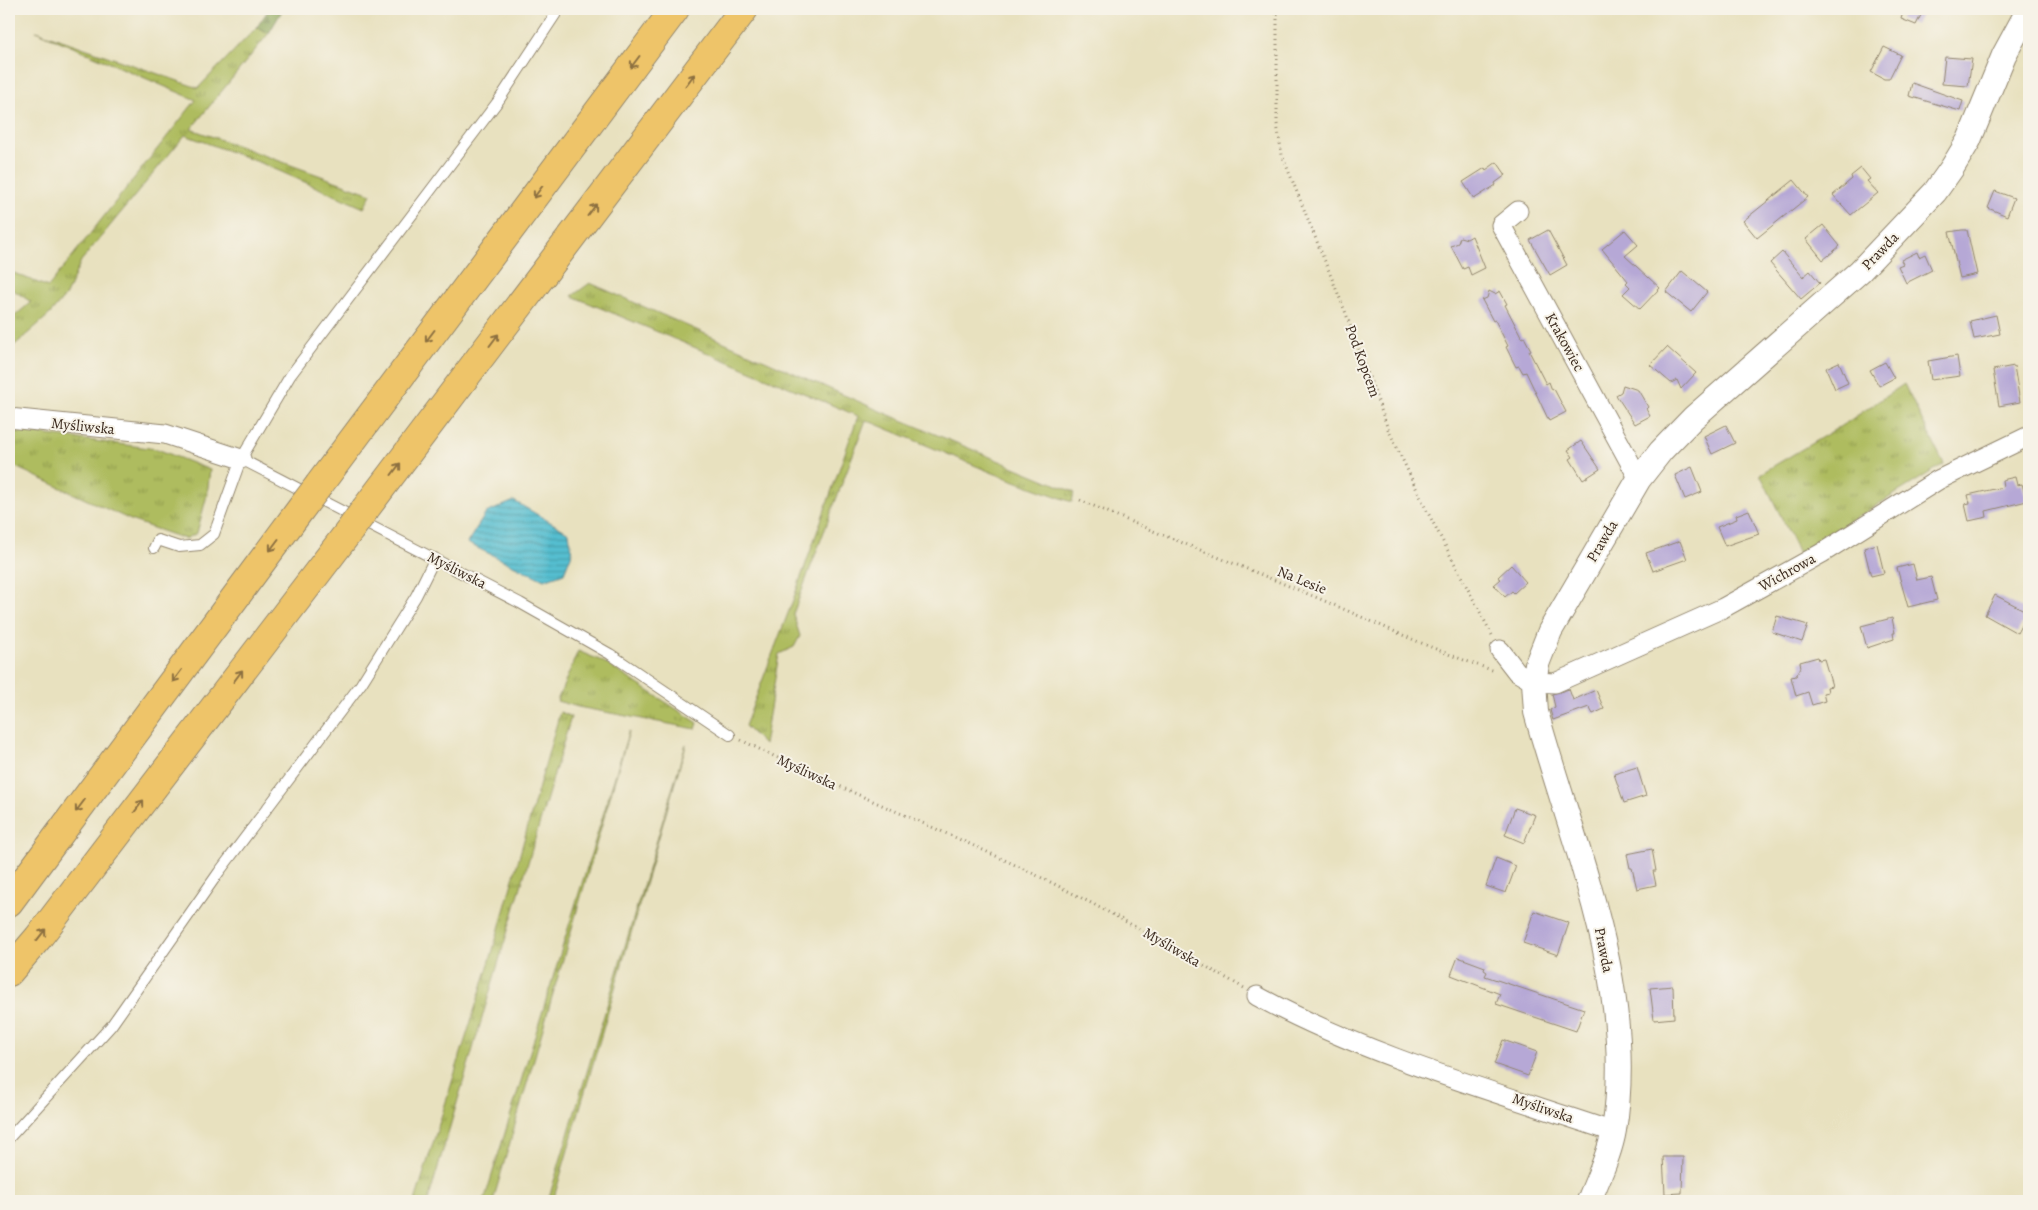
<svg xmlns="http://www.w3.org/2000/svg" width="2038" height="1210" font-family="Alegreya,serif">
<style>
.grass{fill:url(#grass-tufts);stroke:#74733e}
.forest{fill:url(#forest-firs);stroke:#62673a}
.water{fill:url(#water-rules);stroke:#487477}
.building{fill:#b6a8d6}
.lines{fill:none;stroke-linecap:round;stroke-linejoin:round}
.service-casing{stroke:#92866e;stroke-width:12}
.minor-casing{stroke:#92866e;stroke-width:21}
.tertiary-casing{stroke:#92866e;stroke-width:26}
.motorway-casing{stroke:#92866e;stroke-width:30}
.path{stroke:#92866e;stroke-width:3;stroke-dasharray:1 4;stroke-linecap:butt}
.service{stroke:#fff;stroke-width:10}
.minor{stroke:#fff;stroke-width:19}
.tertiary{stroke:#fff;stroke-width:24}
.motorway{stroke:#eec469;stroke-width:28}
.motorway-bridge-casing{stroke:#92866e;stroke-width:30;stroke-linecap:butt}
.motorway-bridge{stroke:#eec469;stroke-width:28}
.oneway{stroke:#8c6f40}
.labels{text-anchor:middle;stroke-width:4;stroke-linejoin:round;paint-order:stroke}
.street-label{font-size:15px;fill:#3b2a1e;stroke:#f7f3e8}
</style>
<defs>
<pattern id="grass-tufts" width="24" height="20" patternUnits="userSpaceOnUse" patternTransform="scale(1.25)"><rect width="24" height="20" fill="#aebc5e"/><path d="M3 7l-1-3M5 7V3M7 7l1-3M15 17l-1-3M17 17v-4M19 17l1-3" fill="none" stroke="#8f994d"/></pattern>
<pattern id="forest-firs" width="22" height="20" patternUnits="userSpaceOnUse" patternTransform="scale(1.25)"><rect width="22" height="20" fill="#8aa455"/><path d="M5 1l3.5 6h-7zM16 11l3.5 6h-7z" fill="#728646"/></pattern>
<pattern id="water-rules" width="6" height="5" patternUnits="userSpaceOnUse" patternTransform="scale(1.25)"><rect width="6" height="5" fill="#54bed0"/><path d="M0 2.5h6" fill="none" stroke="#479ba8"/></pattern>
</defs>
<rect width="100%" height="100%" fill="#f7f3e8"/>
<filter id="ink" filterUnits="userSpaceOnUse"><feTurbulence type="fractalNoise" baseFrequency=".02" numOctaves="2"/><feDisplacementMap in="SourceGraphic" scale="10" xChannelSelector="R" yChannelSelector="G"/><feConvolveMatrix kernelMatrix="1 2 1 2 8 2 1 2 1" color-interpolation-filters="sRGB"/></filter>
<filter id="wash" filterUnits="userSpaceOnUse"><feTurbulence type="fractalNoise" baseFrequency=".0096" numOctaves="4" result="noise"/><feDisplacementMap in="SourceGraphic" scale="20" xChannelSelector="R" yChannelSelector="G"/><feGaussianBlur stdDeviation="1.12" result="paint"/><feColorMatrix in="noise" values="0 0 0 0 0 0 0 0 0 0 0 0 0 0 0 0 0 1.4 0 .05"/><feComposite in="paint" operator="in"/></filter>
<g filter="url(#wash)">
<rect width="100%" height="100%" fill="#e8e1bf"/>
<!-- grass -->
<path class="grass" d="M257,27L269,33L191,129L371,194L364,208L261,163L185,135L81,261L66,295L50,314L9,350V321L31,302L9,287V271L48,287L196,100L36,31L198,88Z
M590,283L887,414L1074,492L1072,502L993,473L866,420L793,614L800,636L794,647L779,654L764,745L745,726L793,600L858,416L572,296Z
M1904,384L1944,464L1799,553L1760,474L1846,423Z
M9,430L157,449L210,470L207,495L197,533L185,539L133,521L9,464Z
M578,651L602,661L698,723L696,729L578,707L557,701Z
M560,712L571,717L428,1201H415L491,957Z
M629,731L493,1201H484Z
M686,744L553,1201H548Z"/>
<!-- forest -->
<path class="forest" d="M269,9H283L269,33L257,27Z"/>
<!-- water -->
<path class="water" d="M514,501L569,533L572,553L564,573L544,580L467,543L486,513Z"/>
<g id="blocks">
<!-- building -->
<path class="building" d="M1904,9H1924L1916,25L1901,19Z
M1884,47L1901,55L1889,79H1884L1871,72Z
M1945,57L1972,59L1968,86L1942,84Z
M1912,83L1963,101L1960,111L1909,96Z
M1497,162L1506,175L1495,183L1496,185L1474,199L1463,182L1485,168L1486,170Z
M1861,168L1870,179L1867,181L1878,193L1851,215L1833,195L1852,179L1851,176Z
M1794,180L1808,197L1757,238L1743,221Z
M1995,191L2014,198L2007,216L1988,208Z
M1823,225L1840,246L1823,260L1806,239Z
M1548,230L1567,265L1550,275L1530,240Z
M1625,230L1638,245L1625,256L1660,288L1640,309L1623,294L1630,287L1626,283L1628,281L1602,249Z
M1962,230H1967L1977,274L1960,278L1949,232Z
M1472,236L1485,268L1471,275L1468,267L1463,269L1451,246L1458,243L1460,237L1467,239Z
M1782,252L1803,277L1810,271L1820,283L1801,299L1770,263Z
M1917,252L1919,257L1925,254L1932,270L1906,283L1898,266L1903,264L1901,260Z
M1682,271L1707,292L1691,312L1666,292Z
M1489,291L1495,294L1500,291L1507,304L1505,305L1522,338L1524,337L1531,350L1529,351L1546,384L1549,382L1552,390L1554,389L1566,412L1549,421L1526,372L1523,373L1519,366L1516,367L1506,347L1508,346L1495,320L1493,321L1482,300L1487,298Z
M1996,315L2000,334L1974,339L1970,321Z
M1667,347L1696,373L1681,389L1677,380L1671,383L1650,365Z
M1957,356L1960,376L1931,380L1928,361Z
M1839,362L1848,383L1835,389L1826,368Z
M1885,362L1894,378L1879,386L1870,370Z
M2014,366L2020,402L1999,406L1993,370Z
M1623,385L1638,390L1648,407L1646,409L1650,416L1635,424L1616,395L1621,392Z
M1726,425L1735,443L1712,454L1704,436Z
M1581,441L1600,469L1583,480L1570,459L1573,457L1568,450Z
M1692,467L1702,492L1685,499L1675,475Z
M2015,477L2017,485L2022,484L2027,501L1986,511L1987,517L1969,521L1965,504L1970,503L1968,495L2003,487L2002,480Z
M1749,510L1759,534L1725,546L1717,527L1737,519L1736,515Z
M1680,541L1687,559L1653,571L1646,553Z
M1877,544L1884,573L1871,576L1864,548Z
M1913,564L1917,580L1931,577L1937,600L1908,607L1897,568Z
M1511,565L1526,582L1514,593L1512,591L1505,597L1494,585L1501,579L1498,577Z
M1995,595L2028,612L2017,633L1985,615Z
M1777,616L1808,625L1802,642L1772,632Z
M1892,618L1895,633H1893L1894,639L1867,648L1861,626Z
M1818,657L1819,660L1824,659L1832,686L1827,687L1828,692L1823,693L1825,701L1812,705L1808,692L1796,696L1791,677L1796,676L1801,667L1800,662Z
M1569,689L1573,700L1596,690L1604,709L1593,714L1589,707L1553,720L1550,710L1555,707L1552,694Z
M1637,767L1646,796L1624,803L1614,774Z
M1515,808L1535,815L1524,843L1505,835Z
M1652,849L1656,871H1653L1656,885L1637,889L1632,868H1630L1627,854Z
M1496,858L1516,866L1506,893L1486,886Z
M1534,911L1569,923L1558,955L1523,943Z
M1458,957L1485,967L1484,970L1487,972L1485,976L1584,1009L1576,1031L1496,1004L1500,994L1451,975Z
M1673,986L1674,1018L1654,1020L1650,988Z
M1503,1040L1537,1052L1528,1076L1494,1064Z
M1663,1157H1683L1682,1193L1665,1194Z"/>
</g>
</g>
<g filter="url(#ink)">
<use href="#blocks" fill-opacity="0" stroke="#92866e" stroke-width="1"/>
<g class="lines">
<!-- service casing -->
<g class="service-casing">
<path id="service" d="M241,459L520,603L610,654L730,735
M154,548L158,540L179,547L200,545L214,534L241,459L290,376L499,100L559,9
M9,1138L111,1026L219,872L361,684L416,596L435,558"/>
</g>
<!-- minor casing -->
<g class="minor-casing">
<path id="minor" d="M1518,211L1501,225L1639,479
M9,418L165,434L241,459
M1500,650L1517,672L1534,682L1555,683L1723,608L1822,553L1938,480L2029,436
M1257,996C1367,1056 1496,1092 1614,1132"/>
</g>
<!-- tertiary casing -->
<g class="tertiary-casing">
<path id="tertiary" d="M1589,1201C1598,1178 1610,1154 1614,1130C1637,987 1573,847 1536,712L1534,682L1537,664L1550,631L1639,479L1661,451L1693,418L1860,271L1935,192L1952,168L1969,140L2004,55L2029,9"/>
</g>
<!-- motorway casing -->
<g class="motorway-casing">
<path id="motorway" d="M319,485L675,9
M366,508L744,9
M9,902L303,506
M9,972L38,938L350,530"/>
</g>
<!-- path -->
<path class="path" d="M1277,9V124L1282,155L1345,311L1388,429L1427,511L1492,635
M1080,500C1155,533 1232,562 1308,594C1371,620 1431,650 1495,671
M741,740C837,788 937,827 1034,874C1106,909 1175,949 1244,988"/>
<!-- service -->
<use href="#service" class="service"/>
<!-- minor -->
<use href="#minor" class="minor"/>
<!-- tertiary -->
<use href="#tertiary" class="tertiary"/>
<!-- motorway -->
<use href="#motorway" class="motorway"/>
<!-- motorway-bridge casing -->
<g class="motorway-bridge-casing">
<path id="motorway-bridge" d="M303,506L319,485
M350,530L366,508"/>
</g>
<!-- motorway-bridge -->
<use href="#motorway-bridge" class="motorway-bridge"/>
</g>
<!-- one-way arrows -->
<defs><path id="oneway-shaft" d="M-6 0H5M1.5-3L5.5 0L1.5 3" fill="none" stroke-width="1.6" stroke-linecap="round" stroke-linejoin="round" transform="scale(1.25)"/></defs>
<g class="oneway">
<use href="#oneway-shaft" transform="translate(635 62) rotate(127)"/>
<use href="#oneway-shaft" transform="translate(690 80) rotate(-53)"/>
<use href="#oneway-shaft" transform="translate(538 192) rotate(127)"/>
<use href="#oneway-shaft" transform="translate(592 210) rotate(-53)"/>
<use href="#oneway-shaft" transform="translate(430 336) rotate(127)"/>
<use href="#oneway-shaft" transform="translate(494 340) rotate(-53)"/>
<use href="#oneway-shaft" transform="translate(396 469) rotate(-53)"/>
<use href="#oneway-shaft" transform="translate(274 545) rotate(127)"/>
<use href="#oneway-shaft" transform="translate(177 676) rotate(127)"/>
<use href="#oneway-shaft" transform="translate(238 676) rotate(-53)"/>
<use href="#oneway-shaft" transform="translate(80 806) rotate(127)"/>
<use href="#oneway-shaft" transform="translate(139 806) rotate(-53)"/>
<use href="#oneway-shaft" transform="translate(41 935) rotate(-52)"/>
</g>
</g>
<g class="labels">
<!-- street labels -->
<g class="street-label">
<text transform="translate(1880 251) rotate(-46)" y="5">Prawda</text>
<text transform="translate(1565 342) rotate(61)" y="5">Krakowiec</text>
<text transform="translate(1363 361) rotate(70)" y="5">Pod Kopcem</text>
<text transform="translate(83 426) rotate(6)" y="5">Myśliwska</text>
<text transform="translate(1602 541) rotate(-59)" y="5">Prawda</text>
<text transform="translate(457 570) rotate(27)" y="5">Myśliwska</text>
<text transform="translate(1787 572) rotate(-29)" y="5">Wichrowa</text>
<text transform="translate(1302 580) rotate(22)" y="5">Na Lesie</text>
<text transform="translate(807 772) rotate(25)" y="5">Myśliwska</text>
<text transform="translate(1172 947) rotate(30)" y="5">Myśliwska</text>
<text transform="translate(1604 950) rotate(79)" y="5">Prawda</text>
<text transform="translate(1543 1108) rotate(19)" y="5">Myśliwska</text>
</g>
</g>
<!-- margin -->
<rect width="2038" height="1210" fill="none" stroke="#f7f3e8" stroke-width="30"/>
</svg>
